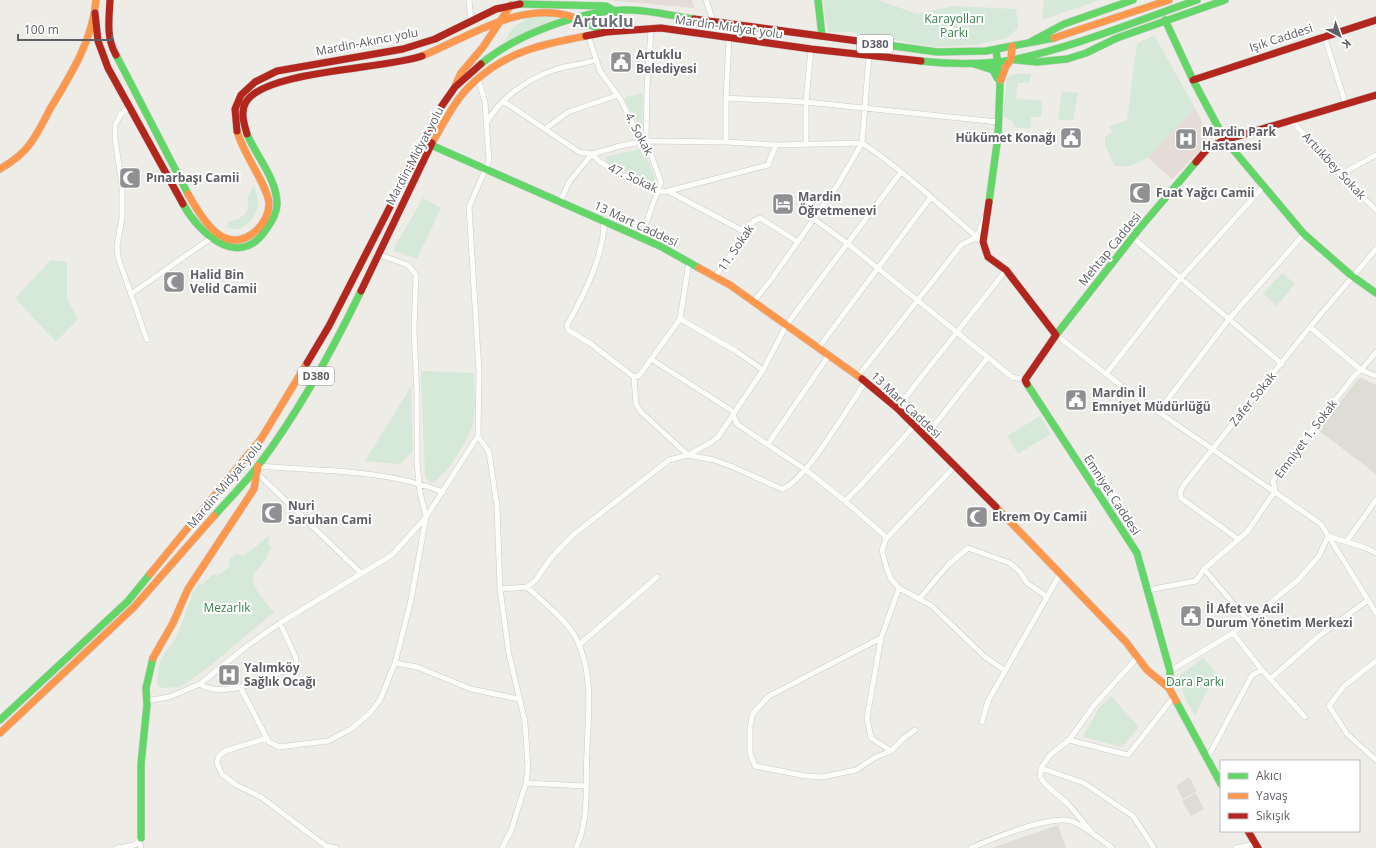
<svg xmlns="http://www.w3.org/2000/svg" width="1376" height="848" font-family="'Open Sans',sans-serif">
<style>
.education{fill:#dddcd5}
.medical{fill:#e5dcd7}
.green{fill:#d6e8d7}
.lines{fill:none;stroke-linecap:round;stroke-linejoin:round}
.street-casing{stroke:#cacac9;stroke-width:6}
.fast-casing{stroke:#cac9c8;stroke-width:8}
.slow-casing{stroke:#cac9c8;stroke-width:8}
.jam-casing{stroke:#cac9c8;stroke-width:8}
.street{stroke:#fcfcfb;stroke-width:5}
.fast{stroke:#63d668;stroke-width:7}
.slow{stroke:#ff974d;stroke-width:7}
.jam{stroke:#b3261e;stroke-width:7}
.labels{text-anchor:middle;stroke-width:4;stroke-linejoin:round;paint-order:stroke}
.shield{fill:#fff;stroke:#8e8f93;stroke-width:1}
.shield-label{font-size:11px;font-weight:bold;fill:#5d5f65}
.park-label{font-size:12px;fill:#38814a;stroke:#fff}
.street-label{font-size:12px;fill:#5d5f65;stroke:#fff}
.poi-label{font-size:12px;font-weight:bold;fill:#5d5f65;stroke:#fff;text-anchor:start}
.district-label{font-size:16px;font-weight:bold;fill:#6e7077;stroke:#fff}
</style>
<rect width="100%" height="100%" fill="#edece7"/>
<!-- education -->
<path class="education" d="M1362,378L1376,385V474L1318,430L1358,379Z
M1189,777L1197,791L1183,799L1176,786Z
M1196,793L1204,809L1191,816L1182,801Z
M1058,825L1066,848H992Z"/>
<!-- medical -->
<path class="medical" d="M605,0H692L694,8Z
M1195,108L1208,134L1206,145L1172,179L1148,158Z"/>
<!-- green -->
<path class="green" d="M823,0H878L917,14L953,6L1016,9L1018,28L1007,38L975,45L933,47L851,32H829L825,17Z
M1044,0H1100L1042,20Z
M532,17H550L560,19L540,25L505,42C510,28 519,22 532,17Z
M1154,35L1195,108L1148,158L1129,166H1115L1105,145V136L1113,132L1109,127L1127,120L1137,44Z
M1017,74H1031L1029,83H1018L1016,98L1042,101L1041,117H1031L1030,129L1015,127L1012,121L1003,116L1007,79L1008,76Z
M1062,92L1078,93L1073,120H1058Z
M642,93L643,94L642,128H641L624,100L626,97Z
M643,148L657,183L655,184L606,163L605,157Z
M254,185C256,191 258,198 258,204C257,218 240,236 227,227L228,222L238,219L245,214L248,208V197Z
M423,198L441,208L417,259L393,250Z
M51,260L67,262V299L78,319L56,342L15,298Z
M1282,273L1295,284L1277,306L1263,294Z
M421,371L474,373C474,389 476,408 473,423C469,439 447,474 433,483L429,482L425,476Z
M411,387L413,451L400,464L365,461Z
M1040,416L1051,434L1018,454L1007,436Z
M270,535L268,544L271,548L266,559L253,575C252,590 265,601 274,612L210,666L189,681L179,687L160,688L157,684L159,665L163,656L177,636L193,592L200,583L202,585L213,574L217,576L229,567L230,559L237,554L244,556Z
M1203,658L1216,673L1195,715L1186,701L1179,678L1180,675Z
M1111,696L1139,727L1122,747L1083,737L1098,709Z"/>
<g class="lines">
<!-- street casing -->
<g class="street-casing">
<path id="street" d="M469,0L471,21
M706,0L713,21
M588,35L600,71L621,100L641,142L649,149L661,182L641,237
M1324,35L1346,105
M869,56L862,143C903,170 939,205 977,237L983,246
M726,98L806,102L998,122
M503,101L579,152L592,154L600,162L618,173L659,192L668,191L747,233
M128,108L121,114L115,125V139L122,185V218L117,246L118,257L147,340
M1292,121L1332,166L1376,210
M487,122C501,97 528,79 554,70C567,65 582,65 595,60
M545,129L568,112L618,95
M646,141L647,89L651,29
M726,142V98L729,38
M806,144V102L811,49
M1340,175L1376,155
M668,191L768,165L776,145
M560,202L569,182L592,154L620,146L646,141L726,142L776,145L862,143L837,186L771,280L754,301
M604,219C605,254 584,295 567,325L568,330L591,344L634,377L639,376L680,319L689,262
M814,219L848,244L1012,377L1025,380
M1132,237L1282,364
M715,277L754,221L760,218L798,242
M131,294L211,238
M680,319L736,351L763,370
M1310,327L1361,370L1376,376
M1056,335L1128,391L1321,524L1376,613
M819,347L931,197
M651,359L734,412
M1106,374L1180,279L1263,187
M859,375L961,245L977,237L984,218
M634,377L636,404L641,412L688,455L714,460L733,467L782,489C805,482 850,404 866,381
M897,408L1006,270
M1158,412L1229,319L1304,234
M733,415L737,424L806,470L845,501L862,484L914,426
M478,436L489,452L497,506L500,589L509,654L525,722L528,768L526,783L511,831L502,848
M925,437L988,357
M768,444L829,355
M258,466C319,471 386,469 443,492
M258,474L361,573
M845,501L884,535L886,539L882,550L886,566L891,579L899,588L932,606L984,656L1004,670
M1328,536L1366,548L1376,553
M886,539L955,466
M1238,539L1181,498L1180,493L1183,486L1310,327L1376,249
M1346,542L1376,500
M1204,569L1248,621
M527,587C543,602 568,621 577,640C594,676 588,714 587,751C585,783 590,818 576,848
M899,588L881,638L769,696L753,713L750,727V753L755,766L806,776L822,777L856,770L874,758L891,751L904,738L915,730
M500,589L527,587L536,580L550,559L573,535L669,460L688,455L710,443L718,437L763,370L787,324L901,172
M1148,590L1196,581L1204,569L1247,532L1275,491L1273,480L1354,376L1361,370L1376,352
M920,598L948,565L968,548L1010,563L1020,572L1027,583L1046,596
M1233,633L1262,670L1305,717
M881,638L867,718L871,738L891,751
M579,645L657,577
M1376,661L1344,686L1329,706L1347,734L1376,760
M395,663L417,667L471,689L519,699
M1170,671L1233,633L1298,580L1319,556L1328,536
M1270,679L1319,636L1368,600
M200,684C222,700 276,677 296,663V658L280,623
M240,687L269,742L279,747L328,741L351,729L369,714L380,700L395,663L411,600L426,517L420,492L417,463V395L414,330L416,275L408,265L377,254
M146,701L169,697L200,684L247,646L280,623L392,555L426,517L478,436L479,371L469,207L489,161L485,102L478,78
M982,722L988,701L1060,574
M267,738L225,751L219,756L217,763L222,774L236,785L261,797L326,846L336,848
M1069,740L1128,755L1173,698
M1207,759L1252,675L1262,670
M1041,768L1084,783L1133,816L1154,848
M526,783L586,786
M1095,836L1068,804L1046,785L1040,777L1041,768L1050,755L1069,740L1095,704L1137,658
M139,842L141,848
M117,848L135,845L141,838
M971,848C992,839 1050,815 1071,821C1085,826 1100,839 1112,848
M1236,848L1256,844"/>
</g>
<!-- fast casing -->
<g class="fast-casing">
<path id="fast" d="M818,0L822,36
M520,4L606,6L613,10C616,19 613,25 606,32L573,17
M1165,20L1193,80L1225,140L1304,234L1352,276L1376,293
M858,41L937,52L986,51L1054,38
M1032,41L1064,24L1133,0
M116,55L188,194
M1016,60L1037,62L1067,59L1086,53L1117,38L1225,0
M921,61C946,64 987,65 1012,60C1075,47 1136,21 1197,0
M481,64C515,35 580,11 624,10C647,9 672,16 694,19
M974,64L993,70L997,78
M431,145L660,246L699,268
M989,202L998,136L1000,84L996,49
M183,204C198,232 238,270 265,231C271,223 277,214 277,204C277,179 256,156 247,134
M1056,335L1139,229L1196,162
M1027,384L1137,553L1170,671L1169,688
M214,516C229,499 245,483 258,466C299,412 332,351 361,291
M1176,701L1221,784
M0,720L128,601L150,574
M141,838V764L147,705L146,688L153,658"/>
</g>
<!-- slow casing -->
<g class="slow-casing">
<path id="slow" d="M1054,38L1169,0
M422,56C469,37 520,0 573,17
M1001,80L1006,66L1011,60L1012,46
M456,84L461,73L483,47L511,5
M432,143C444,123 455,99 473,83C507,51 543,44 586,36
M0,169C12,162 22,155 30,144C38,133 44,121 50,109C70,76 93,40 96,0
M188,194C202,219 225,259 257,230C265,222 269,214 269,203C267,184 243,154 237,131
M699,268L730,285L862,379
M996,507L1126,642L1147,670L1169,688L1176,701
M150,574L261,439L307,363
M153,658L173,623L188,589L254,489L258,466
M0,733L134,607L214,516"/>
</g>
<!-- jam casing -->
<g class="jam-casing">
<path id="jam" d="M110,0C109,19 106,38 116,55
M95,13L98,41L108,68L183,204
M694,19L858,41
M586,36L606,32L661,28L811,49L921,61
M1193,80L1376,20
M237,131L235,109L241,95L255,82L277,71L403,49L435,39L496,9L520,4
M247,134C244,124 240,111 246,102C265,70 387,69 422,56
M1196,162L1208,148L1225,140L1376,95
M989,202L983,242L988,257L1006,270L1056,335L1025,380L1027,384
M361,291L432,143
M307,363L329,326L441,107L455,87L481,64
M862,379L897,408L996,507
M1248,831L1258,848"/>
</g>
<!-- street -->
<use href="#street" class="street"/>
<!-- fast -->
<use href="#fast" class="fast"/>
<!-- slow -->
<use href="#slow" class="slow"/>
<!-- jam -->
<use href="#jam" class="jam"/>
</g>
<!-- icons -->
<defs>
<g id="civic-square" transform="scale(1.15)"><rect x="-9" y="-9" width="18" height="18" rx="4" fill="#8f9092" stroke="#fff"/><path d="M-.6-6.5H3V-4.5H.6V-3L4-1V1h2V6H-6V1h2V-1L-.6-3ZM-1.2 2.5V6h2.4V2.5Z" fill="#fff"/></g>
<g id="hospital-square" transform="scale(1.15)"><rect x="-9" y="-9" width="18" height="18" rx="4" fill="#8f9092" stroke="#fff"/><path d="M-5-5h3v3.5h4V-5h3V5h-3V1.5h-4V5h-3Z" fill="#fff"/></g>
<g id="mosque-square" transform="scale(1.15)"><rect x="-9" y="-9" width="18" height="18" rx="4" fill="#8f9092" stroke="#fff"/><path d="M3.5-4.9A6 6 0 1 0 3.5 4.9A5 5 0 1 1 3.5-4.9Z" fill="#fff"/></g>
<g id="hotel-square" transform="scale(1.15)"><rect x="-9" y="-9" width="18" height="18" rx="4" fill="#8f9092" stroke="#fff"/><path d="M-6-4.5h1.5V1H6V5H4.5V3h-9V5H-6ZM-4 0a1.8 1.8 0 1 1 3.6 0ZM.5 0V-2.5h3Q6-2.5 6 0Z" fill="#fff"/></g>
</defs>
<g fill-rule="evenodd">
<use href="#civic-square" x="621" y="62"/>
<use href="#civic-square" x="1071" y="138"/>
<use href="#hospital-square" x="1186" y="139"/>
<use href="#mosque-square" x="130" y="178"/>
<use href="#mosque-square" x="1140" y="193"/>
<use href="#hotel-square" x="783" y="204"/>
<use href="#mosque-square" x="174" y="282"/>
<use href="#civic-square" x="1076" y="400"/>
<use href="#mosque-square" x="272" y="513"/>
<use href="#mosque-square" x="977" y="517"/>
<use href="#civic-square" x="1191" y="616"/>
<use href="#hospital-square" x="229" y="675"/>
</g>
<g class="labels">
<!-- shield labels -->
<g class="shield">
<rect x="857" y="35" width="36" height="18" rx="3"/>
<rect x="298" y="367" width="36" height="18" rx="3"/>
</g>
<g class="shield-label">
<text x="875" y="48">D380</text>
<text x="316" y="380">D380</text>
</g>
<!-- park labels -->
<g class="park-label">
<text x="954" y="23">Karayolları<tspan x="954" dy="14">Parkı</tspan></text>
<text x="227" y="612">Mezarlık</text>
<text x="1195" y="686">Dara Parkı</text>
</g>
<!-- street labels -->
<g class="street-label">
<text transform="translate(729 27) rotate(8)" y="4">Mardin-Midyat yolu</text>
<text transform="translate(1281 38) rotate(-18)" y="4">Işık Caddesi</text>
<text transform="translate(367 42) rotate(-11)" y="4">Mardin-Akıncı yolu</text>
<text transform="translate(639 134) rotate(62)" y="4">4. Sokak</text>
<text transform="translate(415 156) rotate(-62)" y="4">Mardin-Midyat yolu</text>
<text transform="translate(1334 166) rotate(47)" y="4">Artukbey Sokak</text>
<text transform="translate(633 178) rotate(25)" y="4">47. Sokak</text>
<text transform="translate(636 224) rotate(25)" y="4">13 Mart Caddesi</text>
<text transform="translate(736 248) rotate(-56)" y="4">11. Sokak</text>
<text transform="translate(1110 249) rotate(-51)" y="4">Mehtap Caddesi</text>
<text transform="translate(1253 399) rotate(-51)" y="4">Zafer Sokak</text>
<text transform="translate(906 405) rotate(43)" y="4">13 Mart Caddesi</text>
<text transform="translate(1306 439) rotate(-53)" y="4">Emniyet 1. Sokak</text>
<text transform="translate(225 485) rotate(-50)" y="4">Mardin-Midyat yolu</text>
<text transform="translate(1112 495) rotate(57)" y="4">Emniyet Caddesi</text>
</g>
<!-- poi labels -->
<g class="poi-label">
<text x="636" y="59">Artuklu<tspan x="636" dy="14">Belediyesi</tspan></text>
<text x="1202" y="136">Mardin Park<tspan x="1202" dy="14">Hastanesi</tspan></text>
<text x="1056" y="142" text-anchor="end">Hükümet Konağı</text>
<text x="146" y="182">Pınarbaşı Camii</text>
<text x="1156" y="197">Fuat Yağcı Camii</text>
<text x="798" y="201">Mardin<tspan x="798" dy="14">Öğretmenevi</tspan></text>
<text x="190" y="279">Halid Bin<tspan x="190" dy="14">Velid Camii</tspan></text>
<text x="1092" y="397">Mardin İl<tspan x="1092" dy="14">Emniyet Müdürlüğü</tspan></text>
<text x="288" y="510">Nuri<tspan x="288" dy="14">Saruhan Cami</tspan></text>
<text x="992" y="521">Ekrem Oy Camii</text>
<text x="1206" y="613">İl Afet ve Acil<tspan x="1206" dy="14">Durum Yönetim Merkezi</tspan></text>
<text x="244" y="672">Yalımköy<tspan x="244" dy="14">Sağlık Ocağı</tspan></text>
</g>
<!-- district labels -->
<g class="district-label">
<text x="603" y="27">Artuklu</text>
</g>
</g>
<!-- legend -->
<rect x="1220" y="760" width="140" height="72" fill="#ffffff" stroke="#bebfc1"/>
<rect x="1228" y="773" width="20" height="6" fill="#63d668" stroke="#bebfc1"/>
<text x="1256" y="780" font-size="12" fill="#5d5f65">Akıcı</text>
<rect x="1228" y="793" width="20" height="6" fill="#ff974d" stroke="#bebfc1"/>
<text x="1256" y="800" font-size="12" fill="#5d5f65">Yavaş</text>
<rect x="1228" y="813" width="20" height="6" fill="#b3261e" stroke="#bebfc1"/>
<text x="1256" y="820" font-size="12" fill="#5d5f65">Sıkışık</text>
<!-- north arrow -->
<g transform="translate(1340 36) rotate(139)" stroke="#ffffff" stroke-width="3" paint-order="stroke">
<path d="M0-3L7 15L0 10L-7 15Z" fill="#5d5f65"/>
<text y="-6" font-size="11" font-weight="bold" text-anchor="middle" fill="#5d5f65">K</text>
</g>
<!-- scale -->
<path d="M18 34v6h94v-6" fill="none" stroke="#5d5f65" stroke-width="2"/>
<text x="24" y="34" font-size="12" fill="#5d5f65" stroke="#ffffff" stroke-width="3" paint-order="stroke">100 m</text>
</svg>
